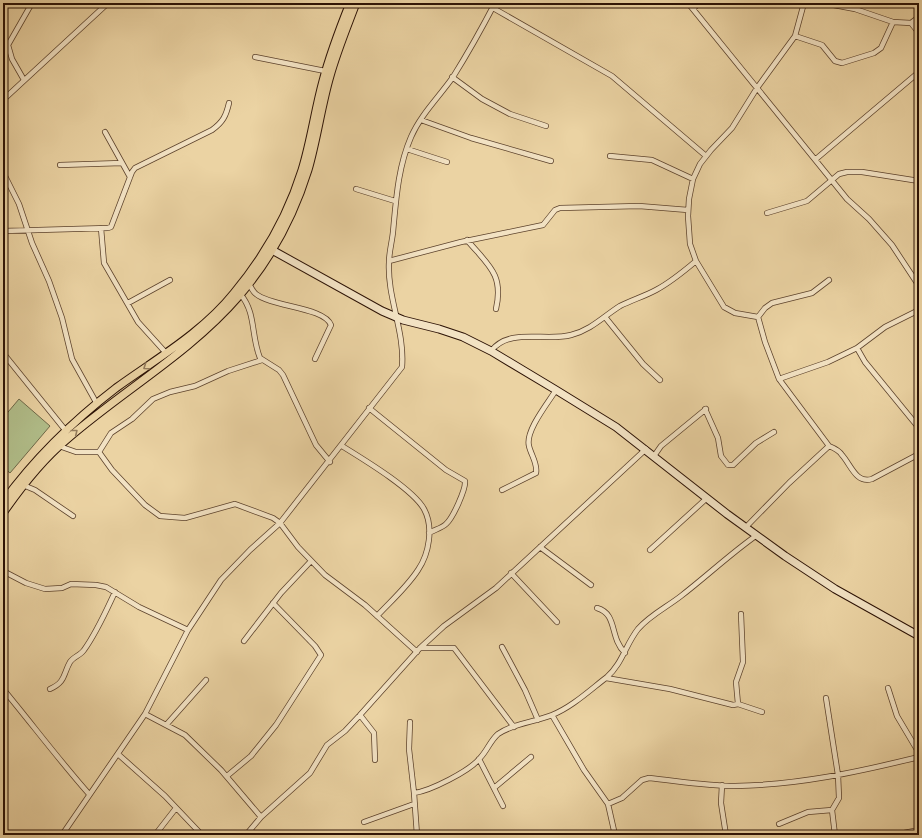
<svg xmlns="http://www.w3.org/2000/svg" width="922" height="838" font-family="'Libre Bodoni',serif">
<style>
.pitch{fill:#b1be8a;stroke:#6e6848}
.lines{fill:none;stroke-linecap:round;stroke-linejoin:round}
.street-casing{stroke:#5c422c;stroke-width:6}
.secondary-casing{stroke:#2c1205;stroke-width:9}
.primary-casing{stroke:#2c1205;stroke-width:9}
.street{stroke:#f2e2c3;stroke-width:4.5}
.secondary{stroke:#f2e2c3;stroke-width:7}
.primary{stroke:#ebd3a3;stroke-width:7}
.oneway{stroke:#957c5c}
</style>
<rect width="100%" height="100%" fill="#ebd3a3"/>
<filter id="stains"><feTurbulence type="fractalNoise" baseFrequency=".005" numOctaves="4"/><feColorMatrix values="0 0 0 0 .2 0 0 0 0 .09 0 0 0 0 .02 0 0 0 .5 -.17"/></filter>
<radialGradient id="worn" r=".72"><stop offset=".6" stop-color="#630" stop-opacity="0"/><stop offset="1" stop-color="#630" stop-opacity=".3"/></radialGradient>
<!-- pitch -->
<path class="pitch" d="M19,399L50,426L10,473L3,467V418Z"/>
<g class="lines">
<!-- street casing -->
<g class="street-casing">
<path id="street" d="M688,3L847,199L869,219L892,245L919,286
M804,3L795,36L757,88L732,128L711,150L700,164L693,179L689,199L688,216L690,244L696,261L724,307L735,313L758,317L765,308L772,303L812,293L829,280
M823,3L855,9L893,22L911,23L919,17
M493,8L612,76L706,156
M693,9L699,3
M911,23L919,33
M795,36L822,45L835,61L842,63L874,53L881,48L893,22
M255,57L325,71
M452,77L482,99L510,114L546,126
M24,80L12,59L8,45L32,3
M3,100L108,3
M421,120L471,138L551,161
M105,132L130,177
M407,149L447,162
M610,156L652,160L693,179
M816,159L919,72
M60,165L122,163
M3,172L19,204L32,243L49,281L62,318L72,359L97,404
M356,189L395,201
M767,213L807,201L839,174L847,172H862L919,181
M101,228L104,263L138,322L166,353
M3,231L108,228L111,227L132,172L135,168L212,130C223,122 226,116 229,103
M467,240C488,265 504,274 496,309
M389,261L461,242L543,225L555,210L560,208L639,206L688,210
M249,284C251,287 253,292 256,294C272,307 324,307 331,325L315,359
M241,295C256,313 251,336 260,358L279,370L283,375L316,445L330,462
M128,303L170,280
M605,317L643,364L660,380
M758,317L765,342L779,379L828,362L857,348L885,327L919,310
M3,318V326
M857,348L865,362L919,428
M491,351C510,327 545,342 571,335C591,330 604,316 620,306C632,300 645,296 656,290C671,282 683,272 696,261
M3,353L66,431
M369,408L446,470L465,481C466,489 453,518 446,524C442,528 434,530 429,533
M705,409L718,438L721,456L728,465H733L756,443L774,432
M59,446L76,452H99L112,470L145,505L160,516L185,518L235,504L273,518L280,523L298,547L325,575L365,605L417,652
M342,446C363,459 413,489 424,509C434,527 429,554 418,570C407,587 391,601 377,616
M829,446C834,448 839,450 842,455C851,465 856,484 872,479L919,454
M99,452L111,433L132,419L153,399L170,392L195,386L228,371L262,360
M654,456L661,446L706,409
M23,485L35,490L73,516
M502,490L536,473C538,464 531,455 529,446C525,431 548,403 556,390
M746,527L789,483L829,446L779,379
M540,547L591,585
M650,550L707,498
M3,571L26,583L45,589L62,588L71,584L96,585L106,587L139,607L188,630
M511,573L557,622
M597,608C618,614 609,637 625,653
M244,641L281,593L311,561
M502,647L525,690L538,720
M420,648H454L514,727
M606,678L670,689L733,705L738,704L762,712
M888,688L897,716L919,753
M3,689C32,724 59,760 89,794
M50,689C66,682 63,674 70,662C73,657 81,655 84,650C97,632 106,611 115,592
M826,698L838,775L839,798L832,810L835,835
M738,704L736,682L743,662L741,614
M145,714L185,735L221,770L261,817
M360,715L374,733L375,760
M552,715L584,770L608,804
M410,722L409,749L414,793
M167,724L206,680
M119,755L165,796L202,835
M479,759L503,806
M227,776L251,756L276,725L321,655L315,646L273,603
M722,785L721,803L726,835
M494,788L531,757
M364,822L414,804
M779,824L808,812L832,810
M62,835L145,714L188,630L221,580L250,550L280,523L402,367C405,331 387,298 389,262C389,252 392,242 393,232C396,200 398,167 411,137C421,114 439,97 453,77C468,53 482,28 495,3
M155,835L176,808
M246,835L261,817L310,773L327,745L345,731L360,715L420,648L444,626L496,588L646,449
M417,835L414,793C430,791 470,771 480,758C487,751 490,741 498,734C514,723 535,722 552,715C572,707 590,690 607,677C622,664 626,644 638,629C650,615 667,607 681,596C707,576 730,554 757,535
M615,835L608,804L622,798L642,780L649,778C678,781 707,786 735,786C798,785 858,772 919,757
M894,835L919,830"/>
</g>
<!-- secondary casing -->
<g class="secondary-casing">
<path id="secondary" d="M272,250L382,311L403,320L439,329L463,337L491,351L556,390L616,427L727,514L785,556L835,589L919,636"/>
</g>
<!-- primary casing -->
<g class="primary-casing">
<path id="primary" d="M3,502C35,458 73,421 116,388C156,359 202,333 234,293C264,257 288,215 302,170C311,141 315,110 323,81C330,54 340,28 350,3
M3,513C21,487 41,461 66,440C122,391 190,353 239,296C270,260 294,215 308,170C317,139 321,107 330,76C337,51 347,27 356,3"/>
</g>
<!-- street -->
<use href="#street" class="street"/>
<!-- secondary -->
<use href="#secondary" class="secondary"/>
<!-- primary -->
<use href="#primary" class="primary"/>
</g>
<!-- one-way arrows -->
<defs><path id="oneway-chevron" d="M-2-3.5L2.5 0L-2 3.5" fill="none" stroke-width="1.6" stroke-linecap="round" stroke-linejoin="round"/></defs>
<g class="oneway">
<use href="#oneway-chevron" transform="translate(146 367) rotate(145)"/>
<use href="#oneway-chevron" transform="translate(75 432) rotate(-39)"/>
</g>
<!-- margin -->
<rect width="922" height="838" fill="none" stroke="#ebd3a3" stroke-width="16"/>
<rect x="4" y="4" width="914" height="830" fill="none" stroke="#2c1205" stroke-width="2"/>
<rect x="8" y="8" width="906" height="822" fill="none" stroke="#2c1205"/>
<rect width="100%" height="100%" filter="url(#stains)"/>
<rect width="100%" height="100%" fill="url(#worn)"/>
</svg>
